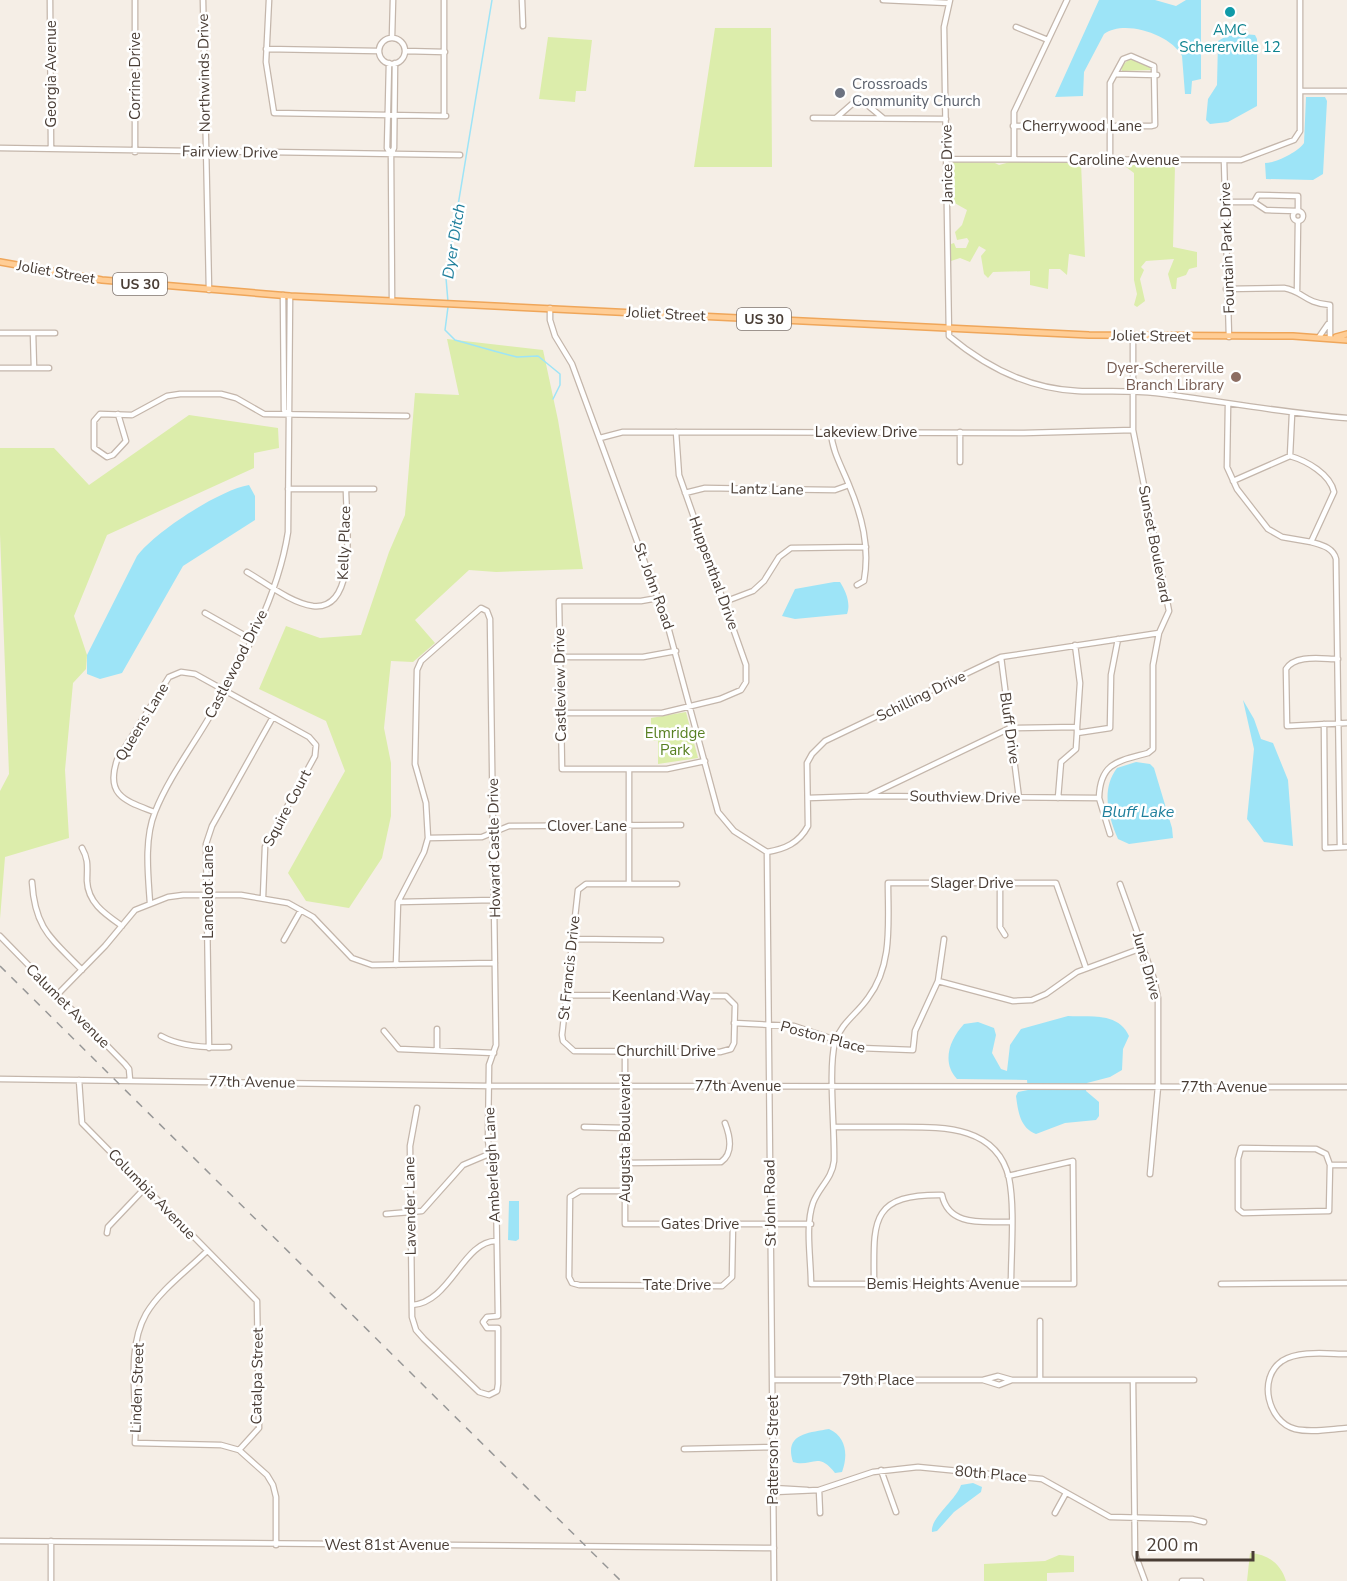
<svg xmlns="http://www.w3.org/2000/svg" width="1347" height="1581" font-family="'Nunito Sans',sans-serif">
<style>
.green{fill:#dcedab}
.water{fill:#9de4f7}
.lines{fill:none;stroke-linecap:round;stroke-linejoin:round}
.stream{stroke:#9de4f7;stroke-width:1.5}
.minor-casing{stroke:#c4b6ab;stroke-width:7}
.major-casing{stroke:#efa65a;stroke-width:8}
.minor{stroke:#fff;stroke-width:4.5}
.major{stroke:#ffcd95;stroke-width:5}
.rail{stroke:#979797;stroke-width:1.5;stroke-dasharray:8 8;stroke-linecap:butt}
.culture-dot{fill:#0f9aa8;stroke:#fff;stroke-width:2}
.worship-dot{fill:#6b7280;stroke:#fff;stroke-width:2}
.education-dot{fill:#8d6e63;stroke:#fff;stroke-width:2}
.labels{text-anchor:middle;stroke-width:5;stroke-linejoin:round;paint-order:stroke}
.shield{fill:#fff;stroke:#807772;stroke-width:1.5}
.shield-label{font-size:14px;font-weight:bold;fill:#493d35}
.culture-label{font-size:15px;fill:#0d838f;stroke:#fff}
.street-label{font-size:15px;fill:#493d35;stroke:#fff}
.worship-label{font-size:15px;fill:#5b616d;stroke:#fff;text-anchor:start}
.education-label{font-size:15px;fill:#785e54;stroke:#fff;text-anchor:end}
.park-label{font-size:15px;fill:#588022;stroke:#fff}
.water-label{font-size:16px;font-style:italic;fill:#1f7f9c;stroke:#fff}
</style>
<rect width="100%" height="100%" fill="#f5eee6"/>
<!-- green -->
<path class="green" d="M715,28H771L772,167H694Z
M548,37L592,40L586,91H576L575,102L539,99Z
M1131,58L1150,67L1151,70L1122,71L1121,66Z
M952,162L995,163L999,165L1010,162L1081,163L1085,257L1069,254L1067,275L1060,269H1049L1048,289L1030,285V271L993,272L988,278L984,274L981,256L986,250L979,246L970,262L960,258L951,261V244L954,243L956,248H966L969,241L967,238L957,240L955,232L962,225L967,210L951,201L950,186L955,182L951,178Z
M1153,163L1175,166L1173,247L1197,252V267L1189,269L1186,275L1177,278L1176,289H1172L1168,274L1174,259L1146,261L1141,267L1144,270L1140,279L1145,301L1137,307L1134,305L1137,294L1134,280V173L1126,167L1129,164L1149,168Z
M447,339L543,350L558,420L583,569L496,572L469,570L415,620L435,643L413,662L391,661L384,728L391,763V816L382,858L349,908L306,901L288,873L345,771L326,721L259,689L286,626L320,638L361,635L389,552L405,515L415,393L459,395Z
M189,415L278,428L279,448L254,453V468L107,535L74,616L87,655L86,669L73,683L65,770L69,838L5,857L0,919V791L9,774L0,534V448H54L89,485Z
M686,712L698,758L658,764V741L651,740V718Z
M1250,1553C1268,1554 1281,1564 1286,1581H1247Z
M1059,1555L1074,1556V1572L1047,1573V1581H984V1564L1045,1561Z"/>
<!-- water -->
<path class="water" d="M1099,0H1155L1176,6L1186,0H1201V79L1192,81L1191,94H1185L1182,56C1171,35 1125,19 1104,34L1084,72L1083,96L1055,97Z
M1232,33L1255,35L1257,39V106L1228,122L1210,124L1206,120L1208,99L1217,85L1218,41Z
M1306,97H1325L1327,101L1323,174L1313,180L1266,179L1265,163C1276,163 1298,152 1304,143Z
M249,485L255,496V520L183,566L122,673L100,679L87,674V655L137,556C155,532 219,490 249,485Z
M834,582H840C846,591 851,604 847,614L795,619L782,616L795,589Z
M1243,700L1254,719L1261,739L1273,743L1288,780L1293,846L1264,842L1247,819L1254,749Z
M1136,762L1150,764L1154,768L1172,828L1173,838L1129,844L1118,839C1108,816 1101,789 1117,768Z
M1068,1016C1090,1017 1119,1012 1129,1036L1123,1049L1122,1070L1110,1077L1087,1083L1086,1091L1099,1102V1116L1096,1120L1065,1123L1036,1134C1020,1128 1018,1111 1016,1096L1018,1092L1028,1090L1027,1080L957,1079C941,1062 950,1039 964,1024L978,1022L994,1028L996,1035L992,1053L1001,1069L1007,1071L1010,1045L1021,1029Z
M509,1201H519V1239L516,1241L508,1240Z
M829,1429C847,1437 848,1456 842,1472L835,1473C818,1450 811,1468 793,1462C784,1434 807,1433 829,1429Z
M973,1483L982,1487L981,1492L954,1512L937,1531L932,1532C930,1518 956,1500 961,1485Z"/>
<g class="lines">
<!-- stream -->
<path class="stream" d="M448,302L446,278L492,0
M448,307L445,330L455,340L494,351L517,357L538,356L560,374V385L553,399"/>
<!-- minor casing -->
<g class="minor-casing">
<path id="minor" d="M50,0L51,149
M135,0V152
M203,0L209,290
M269,0L266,62L274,113L446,116
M522,0L523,26
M883,0L948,3
M950,0L944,27L949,336C986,367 1030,389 1078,391C1104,392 1130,390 1156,393C1220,401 1283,413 1347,418
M1016,27L1048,40
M392,37L393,0
M379 51a13 13 0 1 1 26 0a13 13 0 1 1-26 0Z
M266,49L378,51
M405,51L445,52
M389,63L387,148L391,154
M1115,74L1157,75
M1300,91H1347
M444,114V0
M813,118L946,119
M836,118L859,98L883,118
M1013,126H1151L1155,125L1154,66L1131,56L1123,59L1110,83V159
M0,148L460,155
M947,159L1241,160L1294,140L1300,131V0
M1014,159V112L1067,0
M1224,160L1229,337
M1225,202H1254L1258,195L1298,196V210
M1254,202L1266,210L1297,211
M1293 216a5 5 0 1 1 10 0a5 5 0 1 1-10 0Z
M1226,289L1284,288C1303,291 1304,303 1330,305V337
M1297,292L1298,221
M283,295L284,410L288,415
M392,300L391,154L394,148L395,63
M550,308V320L555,336L572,364L667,623L718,812L734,831L767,852
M0,333H55
M33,333L34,368
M1319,337L1328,324
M0,368H49
M1228,405L1227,467L1237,489L1268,529L1282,537L1311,542L1334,492C1330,474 1307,461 1290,456L1233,481
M118,414L126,441L113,455L107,457L94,448V421L100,414L132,415L167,396L180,394H221L236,398L264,414L407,416
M831,432C832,451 842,467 849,485C862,516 870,547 864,581L857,585
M960,432V462
M600,438L623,432L1024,433L1133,430
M1290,456L1292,414
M288,489H374
M685,493L705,488L835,490L849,485
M1311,542C1321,545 1333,547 1336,559L1340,847
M247,572C266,583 291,603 313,606C359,611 346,519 346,490
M658,598L641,601H559L562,769H667L705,761
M724,602L753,591L764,581L779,557L791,548L866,547
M205,613L251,639
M1075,645L1080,683L1077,727
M560,657H643L676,651
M1001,657L1019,798
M1338,659C1322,659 1295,654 1286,669L1287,726L1347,723
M561,713H662L720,699L741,690L746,682V665L679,475L676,432
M1324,724L1325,848L1347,847
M629,770V883
M870,795L1010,728L1077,727V733L1110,728L1111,675L1118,639
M808,798L868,796L1099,798C1100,762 1119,761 1148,753L1153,749V665L1159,633L1169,611L1133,430V337
M1058,798L1061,762L1076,749L1077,733
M1099,798L1110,834
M154,812C126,801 105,796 117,760L169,677L181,672L195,674L309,737L316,745L315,756L265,847L263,897
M428,838L482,837L509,826L681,825
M82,848C89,860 87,868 87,881C88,903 105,914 122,926
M767,852L774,1581
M767,852C785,849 799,843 808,826L807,763L812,754L825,741L1001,657L1159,633
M32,882C35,929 51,938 82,970
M1000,883V927L1005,935
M1120,884L1154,979L1158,998V1087L1150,1174
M398,902L494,900
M150,903C148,874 144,839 155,812C168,779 192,747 210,716C243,660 278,597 288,532L290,296
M0,936L125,1064L129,1069L130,1080
M572,939L661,940
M284,940L301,910
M396,965L398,902L424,852L428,838L426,803L415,764L417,670L421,661L481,608L487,611L490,619L496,1045L489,1065L488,1141L496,1186L498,1316L487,1317L483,1322L487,1328H498V1384L497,1391L489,1395L479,1392L424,1339L416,1330L412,1317L410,1146L417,1108
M938,981L1013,1001L1032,1000L1046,994L1077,972L1142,948
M57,995L105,946L135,910L168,897L183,895H241L288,903L313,917L352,958L372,965L495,963
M566,995L726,996L735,1005L734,1043L731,1049L720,1052L574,1051L563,1041L562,1035L578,890L586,884H677
M734,1023L794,1026L860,1048L913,1050L915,1031L938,981L944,939
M384,1031L399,1049L494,1053
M161,1036C181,1047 206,1048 229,1047
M209,1048L206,844L212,826L273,717
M437,1050V1029
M625,1051V1224H811
M0,1079L489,1086L1347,1087
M79,1080L82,1123L257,1301L259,1428L239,1450
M584,1127L625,1128
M834,1127C857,1127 880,1127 903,1127C946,1127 997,1127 1009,1178C1015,1207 1011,1253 1011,1284
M625,1163L721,1162C734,1153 730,1136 725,1123
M1330,1165L1329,1211L1243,1213L1238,1209V1159L1241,1148L1316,1149L1326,1154L1330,1165H1347
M1008,1176L1073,1161L1074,1284H811C811,1259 805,1226 813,1203C819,1187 832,1179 834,1161C835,1130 828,1070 835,1042C841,1023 857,1014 868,998C893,965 888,923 888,883H1056L1086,968
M625,1191H580L570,1197L569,1277L572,1283L579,1285L722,1286L732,1277L733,1224
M386,1214L422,1211L463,1165L489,1154
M107,1233L108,1227L145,1188
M207,1251C188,1270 160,1290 146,1314C125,1351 138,1403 135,1443L221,1445L239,1450L267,1475L273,1485L276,1497V1545
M874,1284C874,1223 868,1194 942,1195C949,1228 985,1221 1010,1222
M1221,1284L1347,1283
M412,1305C450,1303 463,1241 496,1241
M1040,1321V1380
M1347,1354C1328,1354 1299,1350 1282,1361C1257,1378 1268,1422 1295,1429C1311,1433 1331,1429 1347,1428
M773,1380H983L998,1376L1012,1380H1194
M983,1380L999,1385L1012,1380
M1133,1380L1135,1554L1145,1581
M684,1449L773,1447
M881,1470L896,1512
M773,1488L807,1490
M819,1490L820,1513
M774,1492L819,1490L873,1472L918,1467L1042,1479L1110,1517L1192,1519L1204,1522
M1055,1513L1066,1493
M0,1541L774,1548
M51,1541V1581
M1182,1581H1201"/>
</g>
<!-- major casing -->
<g class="major-casing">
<path id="major" d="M0,262L102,280L290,296L1089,335L1293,336L1347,340
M1336,337L1347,334"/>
</g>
<!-- minor -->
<use href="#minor" class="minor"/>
<!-- major -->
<use href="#major" class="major"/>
<!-- rail -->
<path class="rail" d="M0,966L621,1581"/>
</g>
<!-- markers -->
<circle class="culture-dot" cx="1230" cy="12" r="6"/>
<circle class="worship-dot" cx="840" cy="93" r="6"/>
<circle class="education-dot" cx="1236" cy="377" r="6"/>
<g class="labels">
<!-- shield labels -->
<g class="shield">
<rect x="113" y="273" width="54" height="22" rx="4.5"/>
<rect x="737" y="308" width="54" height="22" rx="4.5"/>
</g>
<g class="shield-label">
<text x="140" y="289">US 30</text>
<text x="764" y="324">US 30</text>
</g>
<!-- culture labels -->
<g class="culture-label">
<text x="1230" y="35">AMC<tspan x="1230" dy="17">Schererville 12</tspan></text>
</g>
<!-- street labels -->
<g class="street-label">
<text transform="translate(204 73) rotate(-91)" y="5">Northwinds Drive</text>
<text transform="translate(51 74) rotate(-90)" y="5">Georgia Avenue</text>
<text transform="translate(135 76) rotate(-90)" y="5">Corrine Drive</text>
<text x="1082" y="131">Cherrywood Lane</text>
<text transform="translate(230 152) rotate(1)" y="5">Fairview Drive</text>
<text x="1124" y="165">Caroline Avenue</text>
<text transform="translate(947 164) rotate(-91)" y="5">Janice Drive</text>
<text transform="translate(1227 248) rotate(-92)" y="5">Fountain Park Drive</text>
<text transform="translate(56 272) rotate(10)" y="5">Joliet Street</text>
<text transform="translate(666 314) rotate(3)" y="5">Joliet Street</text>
<text transform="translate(1151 336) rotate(1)" y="5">Joliet Street</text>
<text x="866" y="437">Lakeview Drive</text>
<text transform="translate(767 489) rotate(1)" y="5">Lantz Lane</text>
<text transform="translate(344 543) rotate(-88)" y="5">Kelly Place</text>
<text transform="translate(1155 544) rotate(79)" y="5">Sunset Boulevard</text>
<text transform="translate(714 573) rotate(70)" y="5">Huppenthal Drive</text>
<text transform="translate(654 586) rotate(70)" y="5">St. John Road</text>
<text transform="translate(236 664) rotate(-63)" y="5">Castlewood Drive</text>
<text transform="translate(560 685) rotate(-91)" y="5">Castleview Drive</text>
<text transform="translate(921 696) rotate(-26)" y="5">Schilling Drive</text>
<text transform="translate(142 722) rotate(-59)" y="5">Queens Lane</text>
<text transform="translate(1010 728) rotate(82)" y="5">Bluff Drive</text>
<text transform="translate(965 797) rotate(1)" y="5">Southview Drive</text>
<text transform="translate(287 808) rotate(-62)" y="5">Squire Court</text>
<text x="587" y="831">Clover Lane</text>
<text transform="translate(494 848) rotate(-91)" y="5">Howard Castle Drive</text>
<text x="972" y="888">Slager Drive</text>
<text transform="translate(208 892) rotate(-90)" y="5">Lancelot Lane</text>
<text transform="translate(1147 966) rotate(74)" y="5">June Drive</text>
<text transform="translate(569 968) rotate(-84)" y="5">St Francis Drive</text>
<text x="661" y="1001">Keenland Way</text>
<text transform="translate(68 1006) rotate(45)" y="5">Calumet Avenue</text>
<text transform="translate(823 1037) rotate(15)" y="5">Poston Place</text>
<text x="666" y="1056">Churchill Drive</text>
<text transform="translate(252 1082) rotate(1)" y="5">77th Avenue</text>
<text x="738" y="1091">77th Avenue</text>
<text x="1224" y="1092">77th Avenue</text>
<text transform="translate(625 1138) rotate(-90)" y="5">Augusta Boulevard</text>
<text transform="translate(492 1165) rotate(-93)" y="5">Amberleigh Lane</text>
<text transform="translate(152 1194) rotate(46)" y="5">Columbia Avenue</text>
<text transform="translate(770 1203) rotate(-91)" y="5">St John Road</text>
<text transform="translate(410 1206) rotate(-91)" y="5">Lavender Lane</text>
<text x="700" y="1229">Gates Drive</text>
<text x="943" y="1289">Bemis Heights Avenue</text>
<text x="677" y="1290">Tate Drive</text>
<text transform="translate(257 1376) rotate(-89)" y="5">Catalpa Street</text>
<text x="878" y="1385">79th Place</text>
<text transform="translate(137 1388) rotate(-88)" y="5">Linden Street</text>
<text transform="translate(773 1450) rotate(-90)" y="5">Patterson Street</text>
<text transform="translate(991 1474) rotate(5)" y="5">80th Place</text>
<text x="387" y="1550">West 81st Avenue</text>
</g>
<!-- worship labels -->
<g class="worship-label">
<text x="852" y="89">Crossroads<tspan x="852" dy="17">Community Church</tspan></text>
</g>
<!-- education labels -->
<g class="education-label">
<text x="1224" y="373">Dyer-Schererville<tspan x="1224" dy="17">Branch Library</tspan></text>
</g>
<!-- park labels -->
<g class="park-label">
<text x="675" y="738">Elmridge<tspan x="675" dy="17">Park</tspan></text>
</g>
<!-- water labels -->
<g class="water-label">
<text transform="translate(453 241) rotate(-81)" y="6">Dyer Ditch</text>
<text x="1138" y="817">Bluff Lake</text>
</g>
</g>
<!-- scale -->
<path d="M1137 1551v9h116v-9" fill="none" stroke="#493d35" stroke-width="3"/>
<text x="1146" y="1551" font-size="18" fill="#493d35" stroke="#ffffff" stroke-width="4.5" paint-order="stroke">200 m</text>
</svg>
